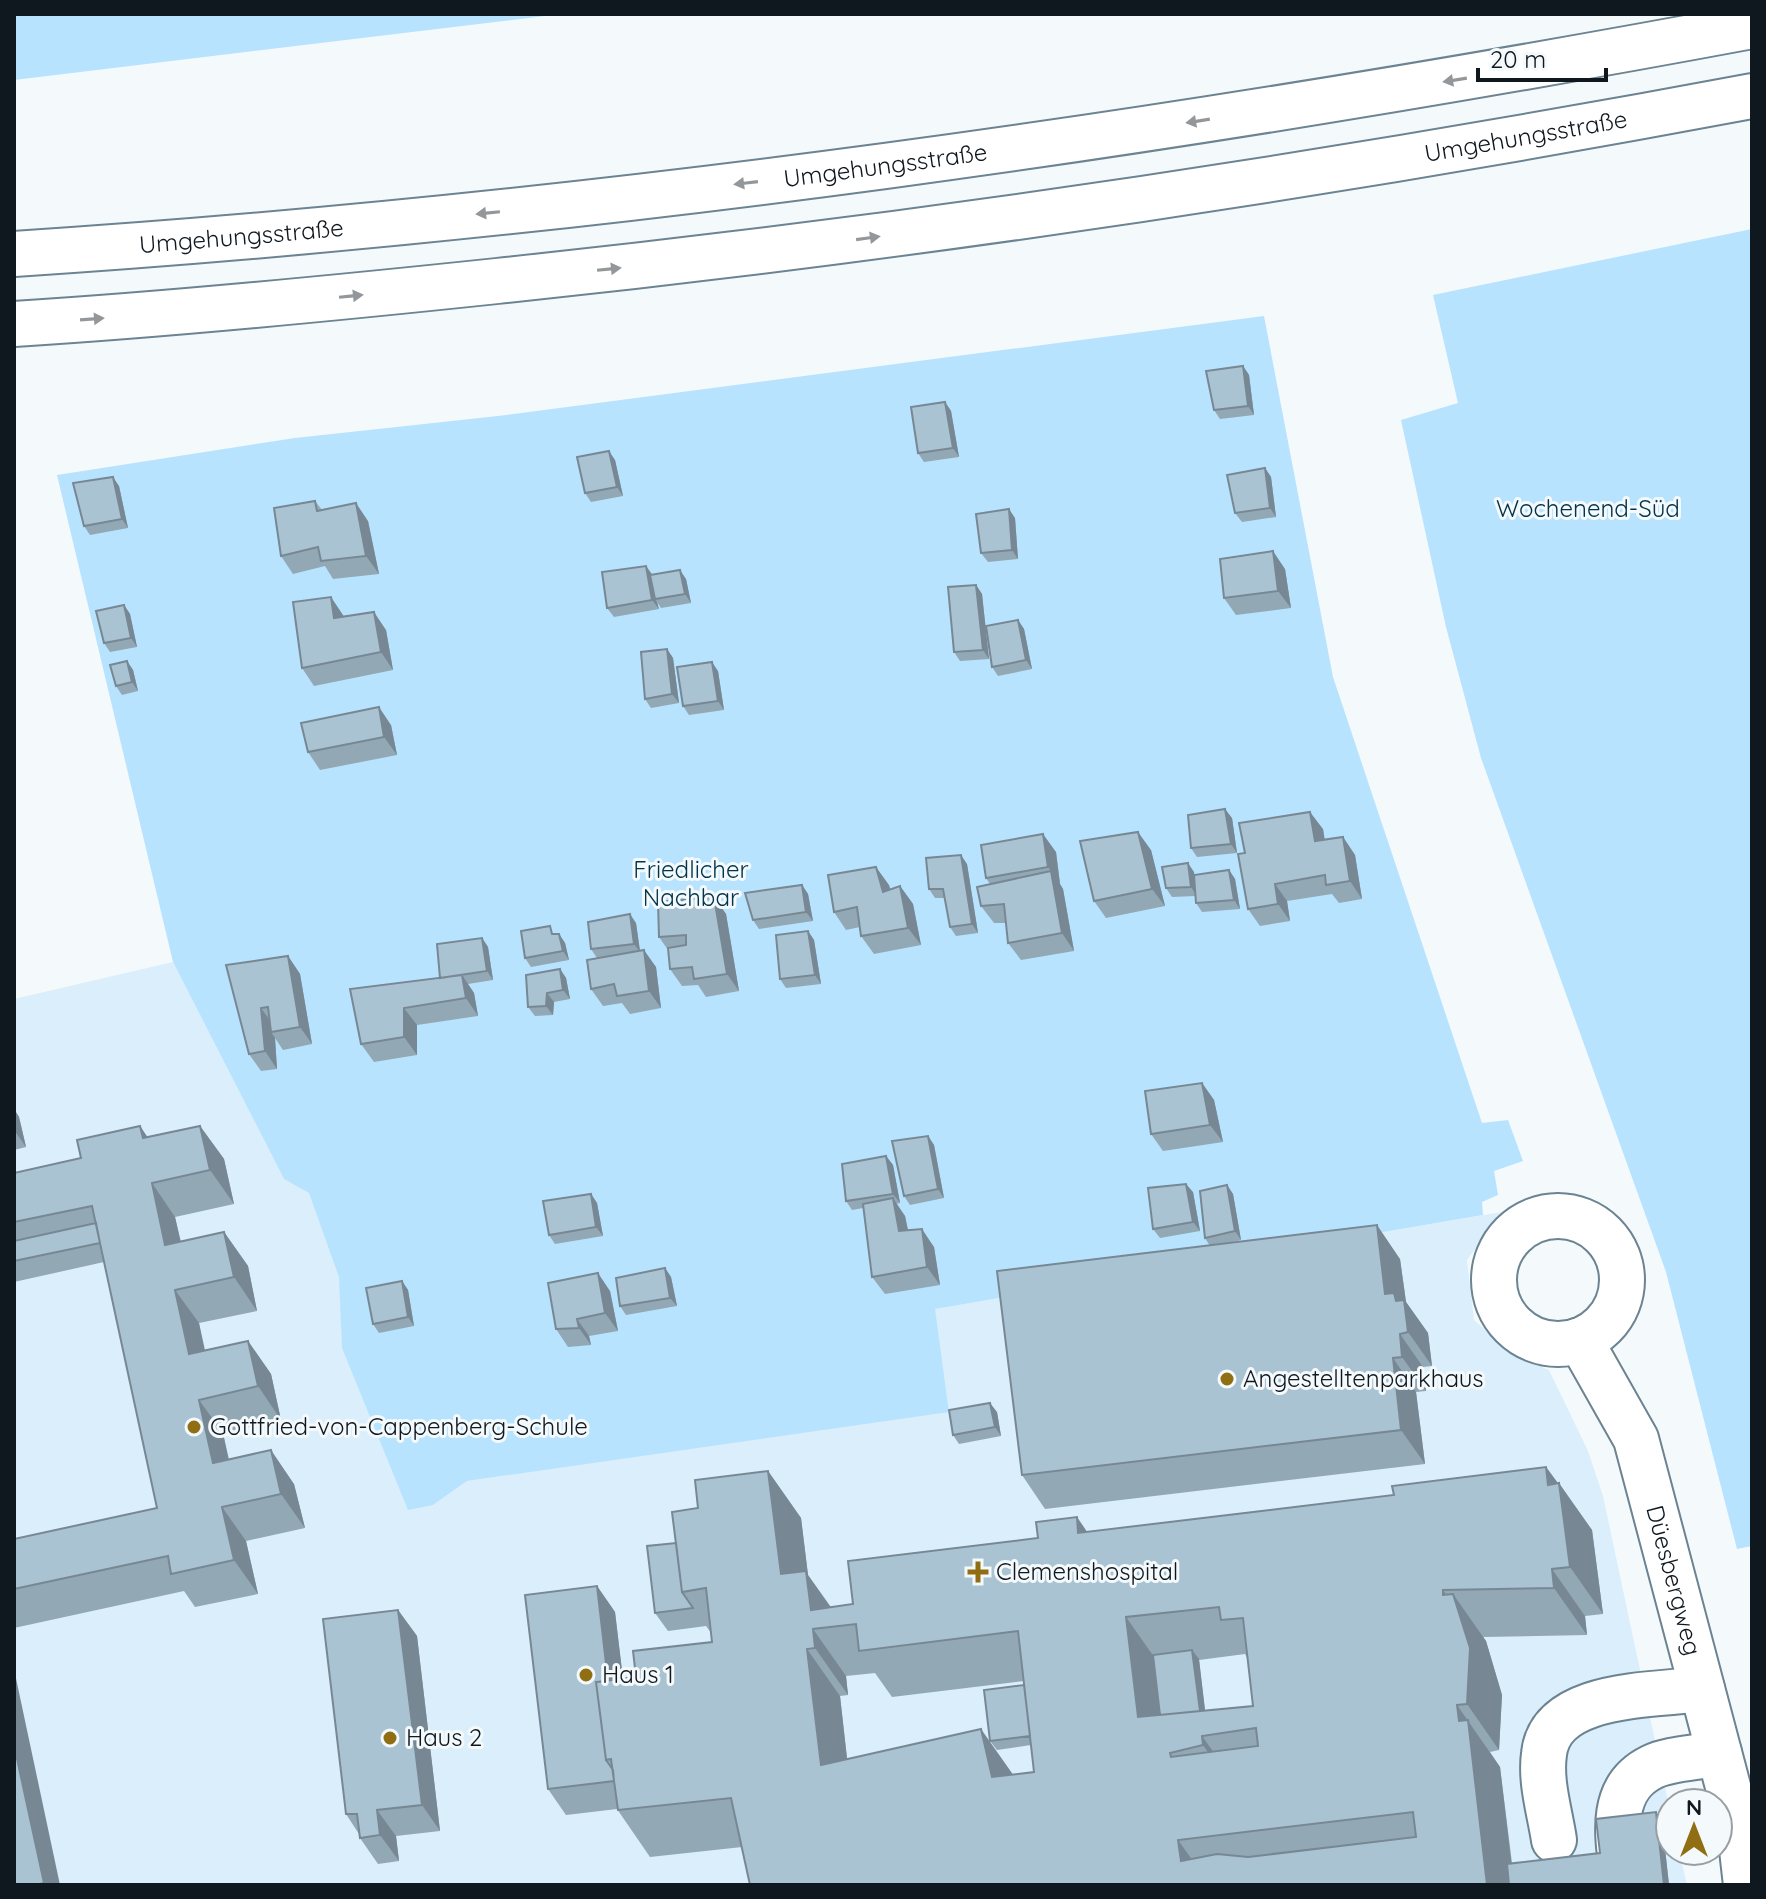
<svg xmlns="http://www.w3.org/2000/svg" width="1766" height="1899" font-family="Quicksand,sans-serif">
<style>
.built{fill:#daeefb}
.green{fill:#b7e3fe}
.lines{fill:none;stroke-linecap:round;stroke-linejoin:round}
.minor-casing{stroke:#6c8392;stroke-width:48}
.highway-casing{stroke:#6c8392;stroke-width:48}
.minor{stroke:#fff;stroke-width:44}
.highway{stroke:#fff;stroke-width:44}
.wall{fill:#92a8b5;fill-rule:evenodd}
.shaded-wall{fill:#778894}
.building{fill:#aac3d3;stroke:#778894;stroke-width:2;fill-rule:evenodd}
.oneway{fill:#93979a}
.poi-dot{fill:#906e13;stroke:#f4f9fc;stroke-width:3}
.labels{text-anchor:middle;stroke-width:6;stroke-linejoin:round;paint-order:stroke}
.street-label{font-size:24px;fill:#0f181e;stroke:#f4f9fc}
.park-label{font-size:24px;fill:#01334a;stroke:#f4f9fc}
.poi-label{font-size:24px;fill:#0f181e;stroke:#f4f9fc;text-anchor:start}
</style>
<rect width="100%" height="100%" fill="#f4f9fc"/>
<!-- built -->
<path class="built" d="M173,962L284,1179L309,1192L340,1277L342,1348L433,1505L467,1481L949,1411L934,1309L1502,1212L1467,1260L1474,1320L1515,1356L1549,1370L1588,1451L1603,1496L1670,1811V1851H1679L1687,1885H14V999Z"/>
<!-- green -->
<path class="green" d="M14,14H561L14,80Z
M1752,229V1546L1737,1549L1666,1272L1481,758L1446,627L1401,420L1458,403L1433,295Z
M1264,316L1333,677L1482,1123L1508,1120L1523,1161L1494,1171L1498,1195L1482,1202L1483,1215L935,1309L949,1412L467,1481L433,1505L408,1510L342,1348L339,1277L309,1193L284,1179L173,962L57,475L295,438L498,416Z"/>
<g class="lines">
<!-- minor casing -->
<g class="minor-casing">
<g id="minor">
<circle cx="1558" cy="1280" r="64"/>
<path id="s1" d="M1580,1340L1636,1439L1740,1832L1746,1885"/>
<path d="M1554,1840C1550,1813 1540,1782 1544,1754C1551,1691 1653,1696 1702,1689"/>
<path d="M1624,1885C1619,1844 1605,1790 1652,1767C1670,1758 1699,1758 1719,1753"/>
</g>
</g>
<!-- highway casing -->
<g class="highway-casing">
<g id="highway">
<path id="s2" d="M14,254C597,216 1177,133 1752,26"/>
<path id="s3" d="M14,324C175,314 336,298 497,281C918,237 1336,174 1752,96"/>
</g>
</g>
<!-- minor -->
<use href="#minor" class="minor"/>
<!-- highway -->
<use href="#highway" class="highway"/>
</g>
<!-- wall -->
<path class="wall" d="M1243,366L1249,375L1254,415L1220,419L1214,410Z
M945,402L951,411L959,457L924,462L918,453Z
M615,460L623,496L591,502L585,493Z
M1265,468L1271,477L1276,517L1242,522L1235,513Z
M119,486L128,528L90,535L84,526Z
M315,501L322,510L368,521L379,574L333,579L325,566L293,574L281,556Z
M1015,518L1018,559L988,562L981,553Z
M646,566L652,574L686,579L691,603L661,608L657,602L659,609L614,617L607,608Z
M1285,569L1291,608L1236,615L1224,598Z
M976,585L982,594L989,659L960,661L954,652Z
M124,605L130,614L137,647L110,652L104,643Z
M343,615L344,617L386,630L393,670L314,686L302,668Z
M1018,620L1024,629L1032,669L998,676L992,667Z
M667,649L673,658L679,703L651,708L645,699Z
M127,661L133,670L138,691L122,695L116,686Z
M718,671L724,710L689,715L683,706Z
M391,725L397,755L320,770L308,752Z
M1232,818L1237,853L1197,857L1191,848Z
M1323,829L1324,840L1343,837L1355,855L1362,899L1339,903L1332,894L1287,901L1290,921L1260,926L1248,909L1245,853Z
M1151,850L1165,906L1106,918L1094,901Z
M1056,852L1060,884L1063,889L1074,951L1021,960L1008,943L1006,923H994L981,906L990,884L986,878Z
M967,864L978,933L956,936L950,927L945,898H935L929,889Z
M1229,870L1235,879L1240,909L1202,912L1196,903L1195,896L1172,897L1166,888L1194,872V875Z
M802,885L808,894L813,921L759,929L753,920Z
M889,885L890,889L900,886L913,904L921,945L874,954L861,936L860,927L846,930L834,912Z
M714,897L726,914L739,991L706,997L698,985L682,986L670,969L668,950L659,937Z
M636,923L640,950L656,967L661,1008L630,1014L622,1003L603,1006L591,989L597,958L591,949Z
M808,931L814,940L821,984L786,988L780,979Z
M556,934H559L565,943L569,960L531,967L525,958Z
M482,938L488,947L493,980L468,984L474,993L478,1016L417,1025V1055L374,1062L361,1044L440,978Z
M288,956L300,974L312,1044L283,1050L275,1038L277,1069L261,1071L249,1054L226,965Z
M560,969L566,978L570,999L554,1002L553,1015L535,1016L528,1007Z
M1202,1083L1214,1100L1223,1142L1163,1151L1151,1134Z
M14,1109L19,1117L26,1147L14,1150Z
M140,1126L147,1137L200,1126L224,1159L234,1204L175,1217L181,1242L224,1232L248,1266L257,1311L199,1323L204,1350L248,1341L271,1374L281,1420L223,1433L228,1459L294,1484L305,1528L246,1541L258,1594L195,1607L184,1591L14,1628V1539L157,1508L104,1262L14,1282V1173L81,1158Z
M928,1136L934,1145L944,1198L910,1205L904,1196Z
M886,1156L893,1165L900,1203L896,1204L905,1216L908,1231L934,1247L940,1285L885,1294L872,1277L863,1208L852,1210L846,1201Z
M1227,1185L1233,1194L1241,1240L1225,1244L1400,1259L1406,1302L1428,1333L1432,1366L1423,1367L1426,1391L1416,1392L1425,1464L1045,1509L1022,1475L1210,1246L1205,1238Z
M1193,1192L1200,1231L1160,1238L1153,1229Z
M591,1194L597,1203L603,1236L555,1244L549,1235Z
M665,1268L671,1277L677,1306L626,1315L620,1306Z
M402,1281L408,1290L414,1326L379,1333L373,1324Z
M610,1291L618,1331L589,1336L591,1345L568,1347L556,1329Z
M997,1412L1001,1436L959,1444L953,1435Z
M1546,1467L1592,1530L1603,1614L1585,1616L1587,1635L1483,1637L1486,1641L1502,1695L1499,1750L1490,1752L1500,1767L1512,1863L1600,1853L1656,1812L1662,1821L1669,1885L742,1847L650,1857L617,1809L566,1815L548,1789L597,1586L615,1612L623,1679L636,1677L712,1642V1634L706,1626L668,1631L655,1613L676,1543L698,1508L768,1471L801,1518L808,1575L831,1607L853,1604L1087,1532L1394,1495ZM1245,1654L1248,1659L1253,1706L1205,1711L1199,1660ZM875,1673L892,1697L1024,1681V1685L990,1741L997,1750L1031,1745L1034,1772L1013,1775L847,1759L840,1696L848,1695L846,1676Z
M398,1610L417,1636L440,1831L396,1836L399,1861L378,1864L360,1838L359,1834L346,1814Z"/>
<!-- shaded-wall -->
<path class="shaded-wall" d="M1243,366L1249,375L1254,415L1248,406Z
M945,402L951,411L959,457L953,448Z
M609,451L615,460L623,496L617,487Z
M1265,468L1271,477L1276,517L1270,508Z
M113,477L119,486L128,528L122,519Z
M356,503L368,521L379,574L366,556Z
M1009,509L1015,518L1018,559L1012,550Z
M1273,551L1285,569L1291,608L1278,591Z
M646,566L652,575L655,599L657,602L659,609L652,600Z
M680,570L686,579L691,603L685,594Z
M976,585L982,594L989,659L983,650Z
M331,597L343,615L346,636L334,618Z
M124,605L130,614L137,647L131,638Z
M374,612L386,630L393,670L381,652Z
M1018,620L1024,629L1032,669L1026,660Z
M667,649L673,658L679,703L672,694Z
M127,661L133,670L138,691L132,682Z
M712,662L718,671L724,710L718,701Z
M379,707L391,725L397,755L384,737Z
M1225,809L1232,818L1237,853L1231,844Z
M1310,812L1323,829L1328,859L1315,841Z
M1138,832L1151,850L1165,906L1152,889Z
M1043,834L1056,852L1060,884L1063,889L1074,951L1062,933L1051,871L1048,867Z
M1343,837L1355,855L1362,899L1350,881Z
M961,855L967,864L978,933L972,924Z
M1188,863L1194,872L1197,896L1191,887Z
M876,867L889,885L895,909L883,892Z
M1229,870L1235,879L1240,909L1234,900Z
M1275,884L1287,901L1290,921L1278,904Z
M802,885L808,894L813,921L806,912Z
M900,886L913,904L921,945L908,928Z
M714,897L726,914L739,991L727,974Z
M630,914L636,923L640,952L634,944Z
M808,931L814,940L821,984L815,975Z
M559,934L565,943L569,960L563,951Z
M482,938L488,947L493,980L487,971Z
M644,950L656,967L661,1008L649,991Z
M288,956L300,974L312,1044L300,1027Z
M560,969L566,978L570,999L563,990Z
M462,975L474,993L478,1016L466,998Z
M547,993L554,1002L553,1015L546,1006Z
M261,1008L274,1026L271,1032L275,1038L277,1069L265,1051Z
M404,1008L417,1025V1055L404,1037Z
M1202,1083L1214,1100L1223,1142L1210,1125Z
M14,1109L19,1117L26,1147L14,1130Z
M140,1126L163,1160L143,1138Z
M200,1126L224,1159L234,1204L210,1170Z
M928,1136L934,1145L944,1198L938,1189Z
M886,1156L893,1165L900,1203L893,1194Z
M152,1183L175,1217L189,1279L165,1245Z
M1186,1184L1193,1192L1200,1231L1193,1222Z
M1227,1185L1233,1194L1241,1240L1235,1231Z
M591,1194L597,1203L603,1236L596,1227Z
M893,1198L905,1216L912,1249L899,1231Z
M1377,1225L1400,1259L1406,1302L1428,1333L1432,1366L1408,1332L1385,1294Z
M922,1229L934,1247L940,1285L927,1267Z
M224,1232L248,1266L257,1311L234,1277Z
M665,1268L671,1277L677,1306L670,1298Z
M598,1273L610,1291L618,1331L605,1313Z
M402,1281L408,1290L414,1326L408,1317Z
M175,1290L199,1323L213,1387L189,1354Z
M577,1319L589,1336L591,1345L579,1328Z
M1400,1334L1423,1367L1426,1391L1402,1357Z
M248,1341L271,1374L281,1420L258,1386Z
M1393,1358L1416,1392L1425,1464L1401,1430Z
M199,1400L223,1433L237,1496L213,1463Z
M990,1403L997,1412L1001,1436L995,1427Z
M271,1450L294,1484L305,1528L281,1494Z
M1546,1467L1560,1486L1559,1483L1592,1530L1603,1614L1570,1567L1548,1485Z
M768,1471L801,1518L808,1575L838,1618L824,1628L781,1574Z
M222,1507L246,1541L258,1594L234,1560Z
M1077,1517L1109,1564L1078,1533Z
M1552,1569L1585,1616L1587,1635L1554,1588Z
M597,1586L615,1612L637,1796L619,1770Z
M1443,1590L1459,1613L1453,1594L1486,1641L1502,1695L1499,1750L1467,1704Z
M398,1610L417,1636L440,1831L422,1805Z
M1126,1617L1159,1664L1164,1755L1138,1717Z
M813,1629L846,1676L848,1695L815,1648Z
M807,1649L840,1696L853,1811L821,1765Z
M1192,1650L1199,1659L1208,1735H1203Z
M14,1669L60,1885H45L44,1883L14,1745Z
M1457,1705L1500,1767L1514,1885H1487Z
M981,1729L1014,1776L992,1777Z
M1202,1736L1235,1782L1210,1755L1203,1745Z
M377,1810L396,1836L399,1861L380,1835Z
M1656,1812L1662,1821L1669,1885H1664Z
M1178,1840L1210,1885L1181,1861Z"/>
<!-- building -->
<path class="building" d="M1243,366L1248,406L1214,410L1206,371Z
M945,402L953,448L918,453L911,407Z
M609,451L617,487L585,493L577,457Z
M1265,468L1270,508L1235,513L1227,475Z
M113,477L122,519L84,526L73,483Z
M315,501L317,511L356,503L366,556L321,561L318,547L281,556L274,508Z
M1009,509L1012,550L981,553L976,514Z
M1273,551L1278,591L1224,598L1220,559Z
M646,566L652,600L607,608L602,572Z
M680,570L685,594L655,599L650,575Z
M976,585L983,650L954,652L948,587Z
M331,597L334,618L374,612L381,652L302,668L293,602Z
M124,605L131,638L104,643L96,611Z
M1018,620L1026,660L992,667L986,626Z
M667,649L672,694L645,699L641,652Z
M127,661L132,682L116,686L110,665Z
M712,662L718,701L683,706L677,667Z
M379,707L384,737L308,752L301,723Z
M1225,809L1231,844L1191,848L1188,815Z
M1310,812L1315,841L1343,837L1350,881L1326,885L1325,875L1275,884L1278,904L1248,909L1238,854L1245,853L1239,823Z
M1138,832L1152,889L1094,901L1080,841Z
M1043,834L1048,867L986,878L981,845Z
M961,855L972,924L950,927L943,889H929L926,858Z
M1188,863L1191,887L1166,888L1162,867Z
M876,867L883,892L900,886L908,928L861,936L857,907L834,912L828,875Z
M1229,870L1234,900L1196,903L1194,875Z
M1051,871L1062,933L1008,943L1004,904L981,906L977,887Z
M802,885L806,912L753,920L745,893Z
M714,897L727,974L694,979L692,967L670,969L668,948L686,945V935L659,937L658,902Z
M630,914L634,944L591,949L588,922Z
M550,926L552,934H559L563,951L525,958L521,931Z
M808,931L815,975L780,979L776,935Z
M482,938L487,971L440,978L437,944Z
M644,950L649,991L617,996L614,984L591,989L587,960Z
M288,956L300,1027L271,1032L268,1007L261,1008L265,1051L249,1054L226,965Z
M560,969L563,990L547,993L546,1006L528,1007L526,975Z
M462,975L466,998L404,1008V1037L361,1044L350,989Z
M1202,1083L1210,1125L1151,1134L1145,1091Z
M140,1126L143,1138L200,1126L210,1170L152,1183L165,1245L224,1232L234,1277L175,1290L189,1354L248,1341L258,1386L199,1400L213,1463L271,1450L281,1494L222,1507L234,1560L171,1574L168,1556L14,1589V1539L157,1508L92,1206L14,1222V1173L81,1158L77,1140Z
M928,1136L938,1189L904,1196L892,1141Z
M886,1156L893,1194L846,1201L842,1164Z
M1186,1184L1193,1222L1153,1229L1148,1188Z
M1227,1185L1235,1231L1205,1238L1200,1191Z
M591,1194L596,1227L549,1235L543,1201Z
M893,1198L899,1231L922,1229L927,1267L872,1277L863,1204Z
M96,1223L100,1243L14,1261V1241Z
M1377,1225L1385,1294L1394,1293L1396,1301L1404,1300L1408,1332L1400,1334L1402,1357L1393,1358L1401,1430L1022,1475L997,1271Z
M665,1268L670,1298L620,1306L616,1278Z
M598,1273L605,1313L577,1319L579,1328L556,1329L548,1283Z
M402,1281L408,1317L373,1324L366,1288Z
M990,1403L995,1427L953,1435L949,1410Z
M1546,1467L1548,1485L1559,1483L1570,1567L1552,1569L1554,1588L1443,1590V1595L1453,1594L1470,1648L1467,1704L1457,1705L1459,1721L1468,1720L1487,1885H750L731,1798L618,1810L611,1759L606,1760L596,1682L636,1677L633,1651L712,1642L706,1588L682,1592L672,1512L698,1508L695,1480L768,1471L781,1574L806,1571L811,1610L853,1604L848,1561L1038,1538L1036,1522L1077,1517L1078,1533L1394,1495L1392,1486ZM1219,1607L1221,1620L1243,1618L1253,1706L1138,1717L1126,1617ZM856,1624L859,1651L1018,1631L1034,1772L992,1777L981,1729L821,1765L807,1649L815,1648L813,1629ZM1256,1728L1258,1746L1171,1757L1170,1753L1203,1745L1202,1736ZM1413,1812L1416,1837L1248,1857L1217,1854L1181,1861L1178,1840Z
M676,1543L682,1592L693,1608L655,1613L647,1546Z
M597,1586L608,1681L596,1682L606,1760L613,1770L614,1781L548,1789L525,1595Z
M398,1610L422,1805L377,1810L380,1835L360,1838L357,1814H346L323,1619Z
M1192,1650L1200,1711L1160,1715L1153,1655Z
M1024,1685L1030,1736L990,1741L984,1690Z
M14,1745L44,1883L36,1885H14Z
M1656,1812L1664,1885H1509L1507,1864L1600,1853L1596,1819Z"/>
<!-- one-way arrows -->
<defs><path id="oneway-solid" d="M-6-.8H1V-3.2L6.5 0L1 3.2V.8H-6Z" transform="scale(2)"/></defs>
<g class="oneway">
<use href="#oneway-solid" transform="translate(1455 80) rotate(171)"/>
<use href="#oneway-solid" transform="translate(1198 121) rotate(171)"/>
<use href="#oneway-solid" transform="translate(746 183) rotate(173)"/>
<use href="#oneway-solid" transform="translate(488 213) rotate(174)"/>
<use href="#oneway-solid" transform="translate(868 238) rotate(-8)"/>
<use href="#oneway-solid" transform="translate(609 269) rotate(-6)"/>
<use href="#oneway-solid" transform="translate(351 296) rotate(-6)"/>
<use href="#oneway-solid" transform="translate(92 319) rotate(-4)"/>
</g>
<!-- markers -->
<g class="poi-dot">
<circle cx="1227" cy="1379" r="8"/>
<circle cx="194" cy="1427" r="8"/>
<path d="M974 1560h8v8h8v8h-8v8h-8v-8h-8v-8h8z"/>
<circle cx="586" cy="1675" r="8"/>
<circle cx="390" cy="1738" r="8"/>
</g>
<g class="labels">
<!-- street labels -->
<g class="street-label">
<text dy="8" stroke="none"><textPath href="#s3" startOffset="1524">Umgehungsstraße</textPath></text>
<text dy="8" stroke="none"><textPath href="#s2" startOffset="876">Umgehungsstraße</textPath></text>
<text dy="8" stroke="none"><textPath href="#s2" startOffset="228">Umgehungsstraße</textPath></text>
<text dy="8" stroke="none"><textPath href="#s1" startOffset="260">Düesbergweg</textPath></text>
</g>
<!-- park labels -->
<g class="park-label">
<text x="1588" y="517">Wochenend-Süd</text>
<text x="691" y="878">Friedlicher<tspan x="691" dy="28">Nachbar</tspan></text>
</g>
<!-- poi labels -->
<g class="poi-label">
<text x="1243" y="1387">Angestelltenparkhaus</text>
<text x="210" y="1435">Gottfried-von-Cappenberg-Schule</text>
<text x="996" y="1580">Clemenshospital</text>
<text x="602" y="1683">Haus 1</text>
<text x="406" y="1746">Haus 2</text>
</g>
</g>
<!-- border -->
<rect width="1766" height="1899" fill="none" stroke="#0f181e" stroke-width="32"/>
<!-- north arrow -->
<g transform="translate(1694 1827)"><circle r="38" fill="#f4f9fc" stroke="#989fa3" stroke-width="2"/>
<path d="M0-6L14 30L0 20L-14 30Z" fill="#906e13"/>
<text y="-12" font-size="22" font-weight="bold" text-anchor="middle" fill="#0f181e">N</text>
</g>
<!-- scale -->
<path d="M1478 68v12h128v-12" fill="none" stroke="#0f181e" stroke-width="4"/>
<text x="1490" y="68" font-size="24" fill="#0f181e" stroke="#f4f9fc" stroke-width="6" paint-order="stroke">20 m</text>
</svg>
